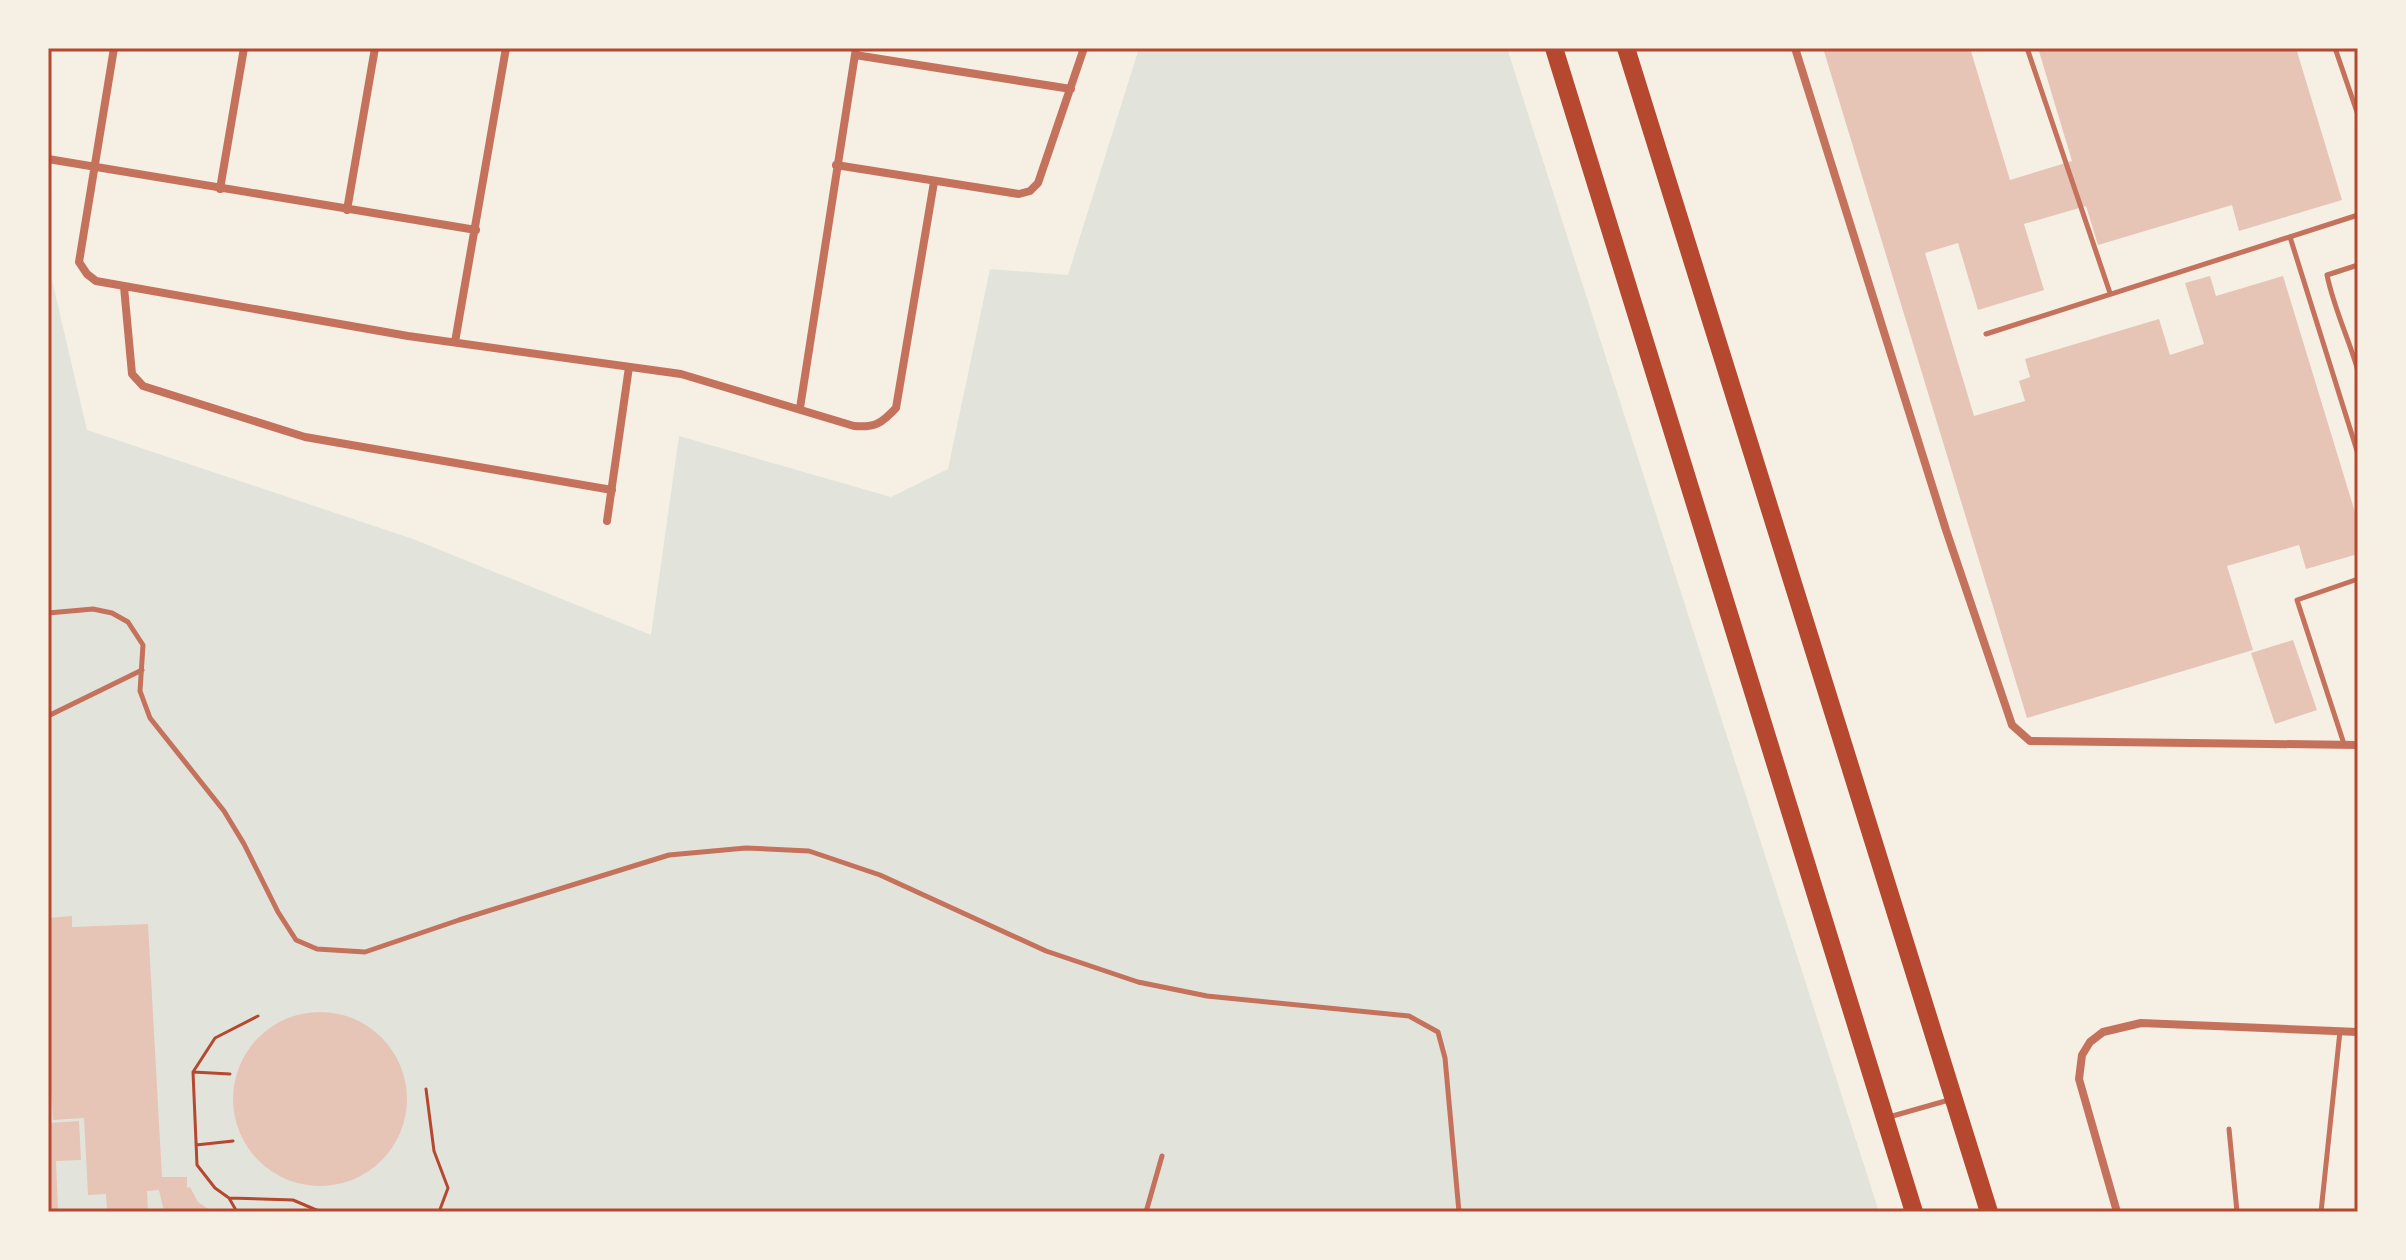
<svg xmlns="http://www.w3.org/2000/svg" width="2406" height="1260" font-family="Jost,sans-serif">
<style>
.green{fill:#e2e4dc}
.building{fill:#e6c5b7}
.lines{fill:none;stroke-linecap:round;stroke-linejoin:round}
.path{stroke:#b5482f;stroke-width:3}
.service{stroke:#c5725c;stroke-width:5}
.minor{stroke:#c5725c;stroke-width:8}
.motorway{stroke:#b5482f;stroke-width:18}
.neatline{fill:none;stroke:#b5482f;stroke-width:3}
</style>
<rect width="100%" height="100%" fill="#f6efe4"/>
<!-- green -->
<path class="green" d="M1139,48H1507L1879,1212H48V278L52,280L87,430L413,539L651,635L679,436L891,497L948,469L990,269L1068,275Z"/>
<!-- building -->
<path class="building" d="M1823,48H1970L2010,180L2072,161L2038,48H2296L2342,200L2239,231L2232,205L2098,245L2086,206L2024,224L2044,290L1978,310L1958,243L1925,253L1974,416L2025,401L2019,381L2030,377L2025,359L2159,319L2170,355L2204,344L2185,283L2210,276L2216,296L2283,276L2358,522V554L2306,569L2299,545L2227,566L2253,650L2027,718Z
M2293,640L2317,710L2275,724L2251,653Z
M72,916V927L148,924L162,1177H187V1188L190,1187L198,1202L213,1212H164L159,1190L147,1191L148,1212H107L106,1194L88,1195L84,1118L53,1120L48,1043V918Z
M233 1099a87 87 0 1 1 174 0a87 87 0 1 1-174 0Z
M79,1121L81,1160L56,1161L58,1209L48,1210V1123Z"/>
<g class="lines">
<!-- path -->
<path class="path" d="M193,1072L230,1074
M426,1089L434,1151L448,1188L439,1212
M196,1145L233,1141
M229,1198L293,1200L321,1212
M237,1212L229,1198L215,1188L197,1165L193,1072L215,1038L258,1016"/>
<!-- service -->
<path class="service" d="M2027,48L2110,293
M2335,48L2358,115
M2290,237L2358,454
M2358,265L2327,275C2334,309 2349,339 2358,371
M1986,334L2358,215
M48,613L93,609L112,613L128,622L143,645L140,691L150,718L224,811L244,844L278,912L296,940L317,949L365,952L459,920L669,855L746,848L809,851L880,875L1046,951L1138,982L1207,996L1409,1016L1438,1032L1445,1058L1459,1212
M48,716L142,670
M2344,744L2297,600L2358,579
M1889,1117L1949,1100
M2229,1129L2237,1212
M1146,1212L1162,1156
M2321,1212L2340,1031"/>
<!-- minor -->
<path class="minor" d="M114,48L79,262L87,274L96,281L408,336L681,374L854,426C875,428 882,423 896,408L934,182
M1795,48L1946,530L2012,725L2030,741L2358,745
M855,55L1071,89
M48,159L476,230
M836,165L1019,194L1030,191L1038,183L1084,48
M220,189L244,48
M347,210L375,48
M124,287L132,374L143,386L305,437L612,490
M455,342L506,48
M800,408L856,48
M607,521L629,367
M2117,1212L2079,1079L2082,1055L2090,1042L2103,1032L2141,1023L2358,1032"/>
<!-- motorway -->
<path class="motorway" d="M1554,48L1914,1212
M1626,48L1989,1212"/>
</g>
<!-- border -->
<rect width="2406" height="1260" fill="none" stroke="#f6efe4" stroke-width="100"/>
<rect x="50" y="50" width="2306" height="1160" class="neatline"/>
</svg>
